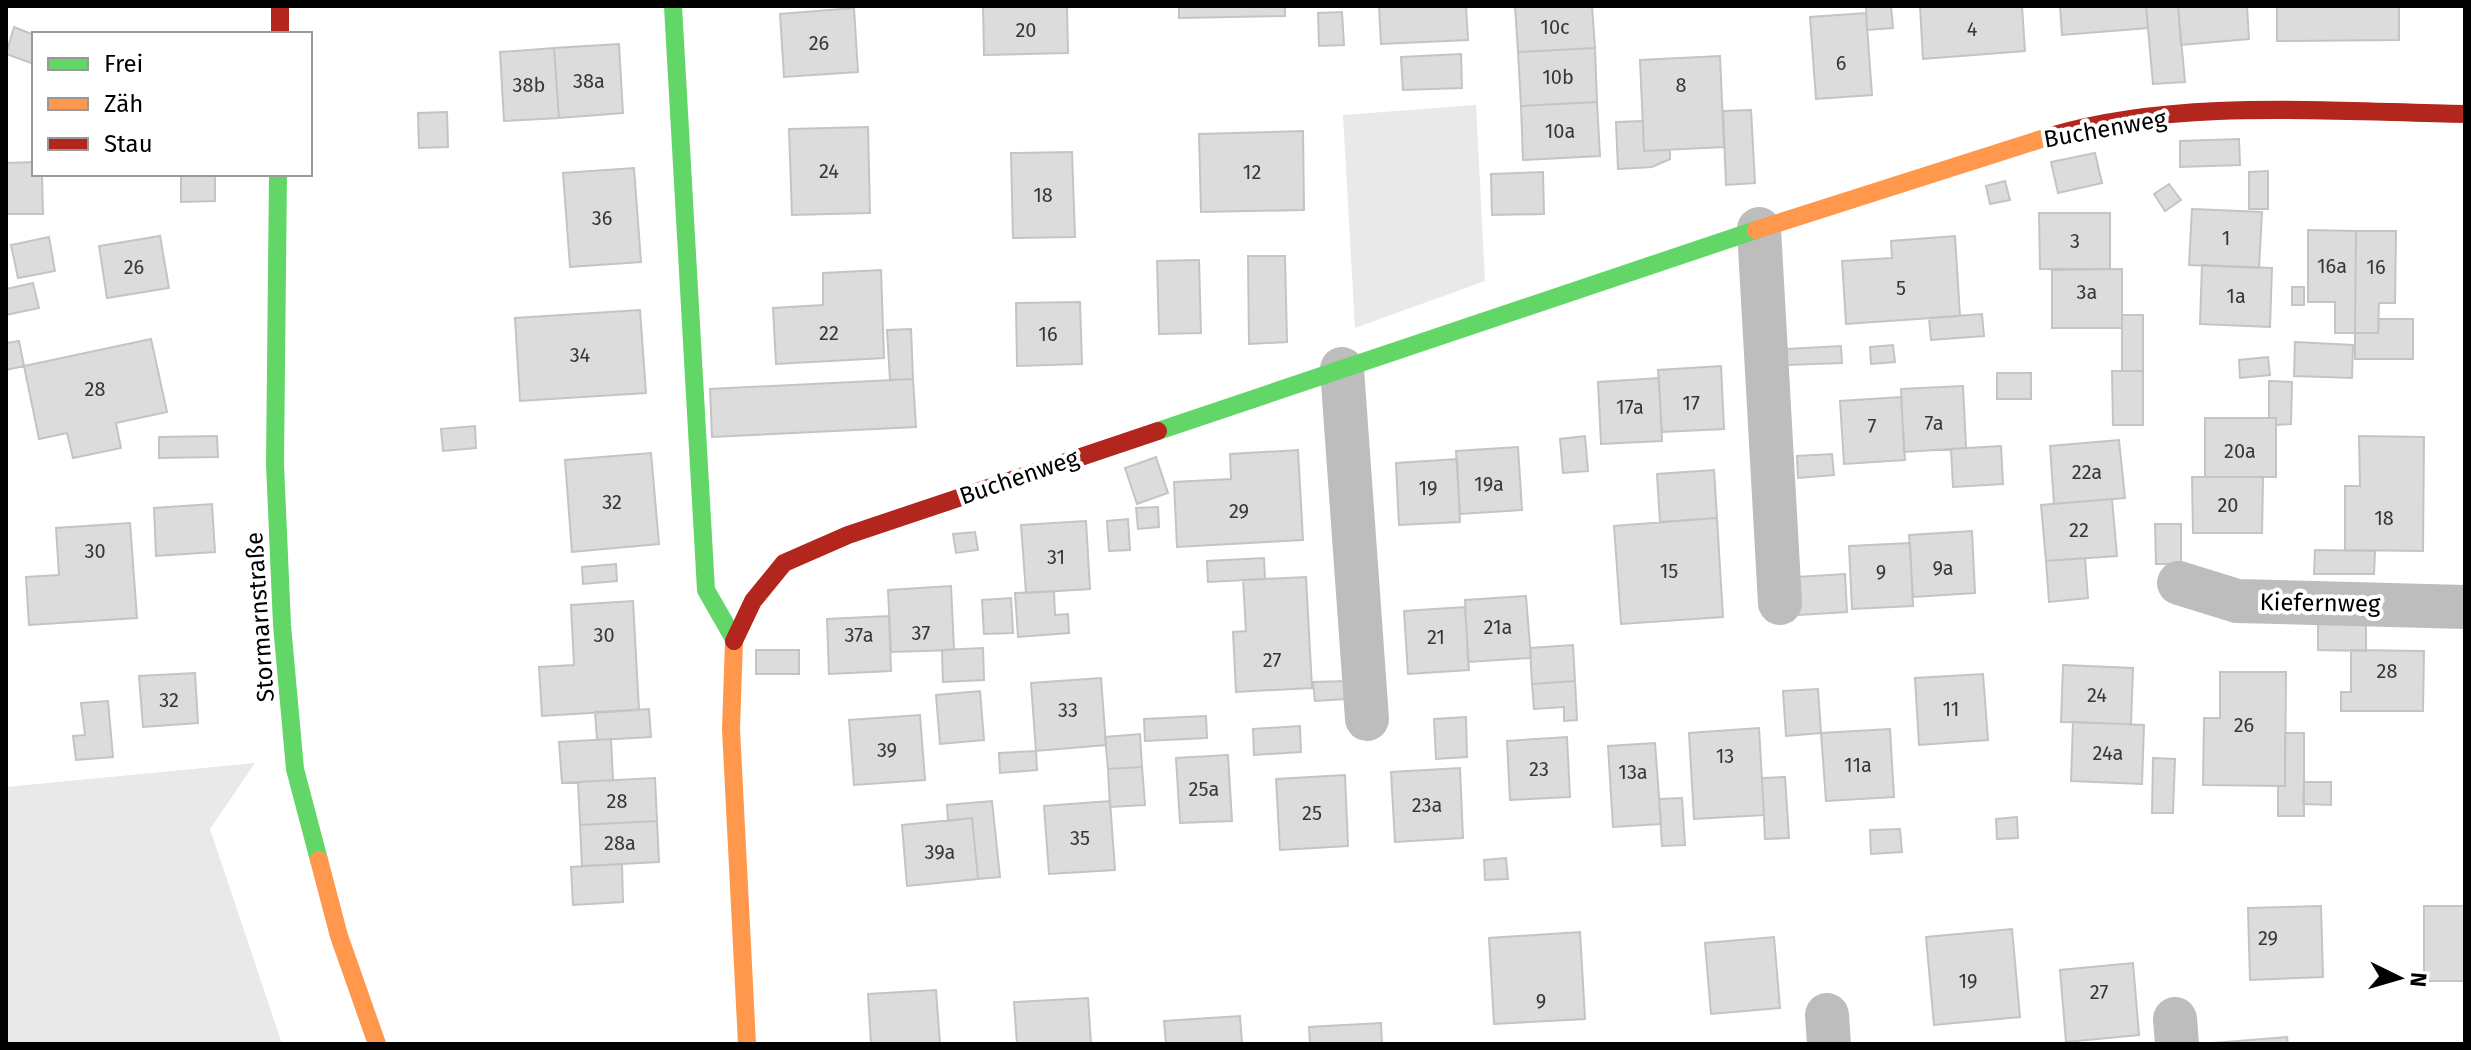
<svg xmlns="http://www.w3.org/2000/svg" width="2471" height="1050" font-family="'Fira Sans',sans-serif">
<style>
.green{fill:#e9e9e9}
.building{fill:#dcdcdc;stroke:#c4c4c4;stroke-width:2}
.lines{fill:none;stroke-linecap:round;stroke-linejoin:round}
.street{stroke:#bdbdbd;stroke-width:44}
.fast{stroke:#63d668;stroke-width:18}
.slow{stroke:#ff974d;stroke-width:18}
.jam{stroke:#b3261e;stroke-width:18}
.labels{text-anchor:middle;stroke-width:8;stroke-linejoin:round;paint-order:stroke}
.number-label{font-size:20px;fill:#373737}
.street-label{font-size:24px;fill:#000;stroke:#fff}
</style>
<rect width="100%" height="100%" fill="#fff"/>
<!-- green -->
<path class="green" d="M1476,105L1485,281L1355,328L1343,115Z
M255,763L210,829L282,1044H6V787Z"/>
<!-- building -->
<path class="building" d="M983,6H1067L1068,53L984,55Z
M1179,6H1285V16L1179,18Z
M1379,6H1466L1468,40L1381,44Z
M1515,6H1592L1595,48L1518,52Z
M1866,6H1891L1893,28L1867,30Z
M1920,6H2022L2025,51L1923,59Z
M2060,6H2146L2148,28L2062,35Z
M2146,6H2178L2185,82L2153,84Z
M2178,6H2247L2249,39L2181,45Z
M2277,6H2399V40L2277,41Z
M854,8L858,72L784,77L780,14Z
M1342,12L1344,45L1319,46L1318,13Z
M1866,13L1872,95L1816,99L1810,17Z
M14,27L34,35V64L6,54Z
M619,44L623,113L559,118L554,48Z
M554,48L559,118L504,121L500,52Z
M1595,48L1597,102L1521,106L1518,52Z
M1461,54L1462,88L1403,90L1401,57Z
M1720,56L1724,147L1644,151L1640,60Z
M1597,102L1600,156L1523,160L1521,106Z
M1751,110L1755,183L1726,185L1723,111Z
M447,112L448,147L419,148L418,113Z
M1643,121L1644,151L1670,150V159L1652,167L1618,169L1616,122Z
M868,127L870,213L792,215L789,129Z
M1303,131L1304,210L1201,212L1199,134Z
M2239,139L2240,165L2180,167V141Z
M1072,152L1075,237L1013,238L1011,153Z
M2095,153L2102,183L2058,193L2051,162Z
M34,162V174H42L43,214H6V163Z
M634,168L641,262L570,267L563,173Z
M2268,171V209H2249V172Z
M1543,172L1544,214L1492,215L1491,174Z
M181,174H215V201L181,202Z
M2005,181L2010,200L1990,204L1986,186Z
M2169,184L2181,200L2165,211L2154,194Z
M2192,209L2262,212L2259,268L2189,265Z
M2039,213H2110V269H2040Z
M2308,230L2356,231L2355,333H2335V302H2308Z
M2356,231H2396L2395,303H2379L2378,333H2355Z
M160,236L169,288L107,298L99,246Z
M1955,236L1960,316L1846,324L1842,261L1892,258L1891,241Z
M49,237L55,271L18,278L11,245Z
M1248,256H1285L1287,342L1249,344Z
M1199,260L1201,333L1159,334L1157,261Z
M2202,265L2272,268L2270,327L2200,324Z
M2122,269V328H2052V270Z
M881,270L884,358L776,364L773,308L823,305V273Z
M33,283L39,308L6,315V289Z
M2292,287H2304V305H2292Z
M1080,302L1082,364L1017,366L1016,303Z
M640,310L646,393L520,401L515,318Z
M1982,314L1984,336L1931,340L1929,318Z
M2122,315H2143V371H2122Z
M2379,319H2413V359H2355V333H2378Z
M911,329L913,379L890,380L887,330Z
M151,339L167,412L116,423L121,448L73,458L67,433L39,439L24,366Z
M19,341L24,366L6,370V343Z
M2295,342L2353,345L2352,378L2294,376Z
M1893,345L1895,362L1871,364L1870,347Z
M1841,346L1842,363L1787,365V349Z
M2268,357L2270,375L2240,378L2239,360Z
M1721,366L1724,429L1662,432L1658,370Z
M2112,371H2143V425H2113Z
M1997,373H2031V399H1997Z
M1659,378L1662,441L1601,444L1598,382Z
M913,379L916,427L712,437L710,389Z
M2269,381L2292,382L2291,424L2276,425V418H2269Z
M1963,386L1966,448L1904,452L1901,389Z
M1901,397L1905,460L1844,464L1840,401Z
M2205,418H2276V477H2205Z
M475,426L476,448L443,451L441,429Z
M217,436L218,457L159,458V437Z
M1585,436L1588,471L1563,473L1560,439Z
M2359,436L2424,437L2423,551L2345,550V486H2360Z
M2119,440L2125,498L2054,504L2050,446Z
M2001,446L2003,484L1953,487L1951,449Z
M1518,447L1522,510L1460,514L1456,451Z
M1298,450L1303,540L1177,547L1174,482L1231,479L1230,454Z
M651,453L659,544L572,552L565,460Z
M1832,454L1834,475L1798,478L1797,456Z
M1156,457L1168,493L1137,504L1125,468Z
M1457,459L1460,522L1399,525L1396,463Z
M1714,470L1717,518L1660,522L1657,474Z
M2192,477H2263L2262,533H2193Z
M2112,499L2117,556L2046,561L2041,505Z
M212,504L215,552L156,556L154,508Z
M1158,507L1159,527L1138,529L1136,508Z
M1717,518L1723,617L1621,624L1614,526Z
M1128,519L1130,550L1109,551L1107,521Z
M1086,521L1090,589L1026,593L1021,525Z
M130,523L137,618L29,625L26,577L59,575L56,528Z
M2155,524H2181V564H2156Z
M1972,531L1975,593L1913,597L1909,535Z
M975,532L978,550L956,553L953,534Z
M1910,543L1913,606L1852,609L1849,546Z
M2315,550L2375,551L2374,574H2314Z
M1264,558L1265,579L1208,582L1207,561Z
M2085,558L2088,598L2049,602L2046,561Z
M616,564L617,581L583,584L582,567Z
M1845,574L1847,612L1799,615L1797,577Z
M1306,577L1312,688L1236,692L1233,632L1246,631L1243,580Z
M951,586L954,650L891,652L888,590Z
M1054,591L1055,615L1068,614L1069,633L1018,637L1015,593Z
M1526,596L1531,658L1468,662L1465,600Z
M1011,598L1013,633L984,634L982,600Z
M633,601L639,710L542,716L539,667L574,665L571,605Z
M1465,607L1469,670L1408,674L1404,611Z
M889,616L891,671L829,674L827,619Z
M2318,623L2366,624V651L2318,650Z
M1573,645L1575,681L1532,684L1530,648Z
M983,648L984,680L943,682L942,650Z
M756,650H799V674H756Z
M2351,650L2424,651L2423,711H2341V692H2351Z
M2063,665L2133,668L2131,724L2061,722Z
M2220,672H2286L2285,786L2203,785L2204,718H2220Z
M195,673L198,723L143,727L139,676Z
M1983,674L1988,740L1919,745L1915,678Z
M1101,678L1106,745L1036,751L1031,683Z
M1346,681V699L1315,701L1313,682Z
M1575,681L1577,720L1564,721V707L1534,709L1532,684Z
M1818,689L1821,733L1786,736L1783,691Z
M980,691L984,740L940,744L936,695Z
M108,701L113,757L76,760L73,736L85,735L81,703Z
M649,709L651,737L597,740L595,712Z
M920,715L925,780L854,785L849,720Z
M1206,716L1207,738L1145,741L1144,719Z
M1466,717L1467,757L1436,759L1434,719Z
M2073,722L2144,725L2142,784L2071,781Z
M1300,726L1301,752L1254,755L1253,729Z
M1759,728L1764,815L1694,819L1689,733Z
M1890,729L1894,797L1826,801L1821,733Z
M2285,733H2304V816H2278V786H2285Z
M1140,734L1142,767L1108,769L1105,737Z
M1567,737L1570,797L1510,800L1507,741Z
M611,739L613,780L562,783L559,742Z
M1655,743L1661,824L1613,827L1608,746Z
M1036,751L1037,770L1000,773L999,753Z
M1228,755L1232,821L1180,823L1176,758Z
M2153,758L2175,759L2173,813H2152Z
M1142,767L1145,805L1110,807L1108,769Z
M1460,768L1463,838L1395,842L1391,772Z
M1345,775L1348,846L1280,850L1276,779Z
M1785,777L1789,838L1765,839L1762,778Z
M655,778L657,821L580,825L578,782Z
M2304,782H2331V805L2303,804Z
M1682,798L1685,845L1662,846L1659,799Z
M992,801L1000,877L978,879L972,818L948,821L947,805Z
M1110,801L1115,870L1049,874L1044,806Z
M2017,817L2018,838L1997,839L1996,819Z
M972,818L978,879L907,886L902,825Z
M657,821L659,862L582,866L580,825Z
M1900,829L1902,852L1871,854L1870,830Z
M1506,858L1508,879L1485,880L1484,860Z
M622,864L623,902L573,905L571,867Z
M2321,906L2323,977L2250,980L2248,908Z
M2424,906H2465V981H2424Z
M2012,929L2020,1017L1934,1025L1926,937Z
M1580,932L1585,1019L1494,1024L1489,938Z
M1774,937L1780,1008L1711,1014L1705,943Z
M2133,963L2139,1035L2066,1042L2060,970Z
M936,990L940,1044H871L868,994Z
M1088,998L1091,1044H1017L1014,1002Z
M1240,1016L1242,1044H1166L1164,1021Z
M1381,1023L1382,1044H1310L1309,1027Z
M2287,1037L2288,1044H2213V1043Z"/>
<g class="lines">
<!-- street -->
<path class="street" d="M1759,229L1780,603
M1342,369L1367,719
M2179,583L2237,601L2465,607
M1827,1015L1829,1044
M2175,1019L2177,1044"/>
<!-- fast -->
<path class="fast" d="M673,6L706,590L734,639
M278,174L275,464L282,625L295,769L319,860
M1158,431L1756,230"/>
<!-- slow -->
<path class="slow" d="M1756,230L2051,136
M734,641L731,729L747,1044
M319,860L339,936L377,1044"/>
<!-- jam -->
<path class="jam" d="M280,6V34
M2051,136C2179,98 2333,112 2465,114
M734,641L753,601L784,563L848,535L1158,431"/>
</g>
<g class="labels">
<!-- number labels -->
<g class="number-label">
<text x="1555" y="34">10c</text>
<text x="1972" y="36">4</text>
<text x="1026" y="37">20</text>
<text x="819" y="50">26</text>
<text x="1841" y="70">6</text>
<text x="1558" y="84">10b</text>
<text x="589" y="88">38a</text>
<text x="529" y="92">38b</text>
<text x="1681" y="92">8</text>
<text x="1560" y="138">10a</text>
<text x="829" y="178">24</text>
<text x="1252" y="179">12</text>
<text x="1043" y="202">18</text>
<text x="602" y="225">36</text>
<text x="2226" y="245">1</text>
<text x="2075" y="248">3</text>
<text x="2332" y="273">16a</text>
<text x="134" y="274">26</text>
<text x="2376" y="274">16</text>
<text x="1901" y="295">5</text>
<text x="2087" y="299">3a</text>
<text x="2236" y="303">1a</text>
<text x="829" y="340">22</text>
<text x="1048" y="341">16</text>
<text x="580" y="362">34</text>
<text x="95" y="396">28</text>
<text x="1691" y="410">17</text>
<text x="1630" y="414">17a</text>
<text x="1934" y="430">7a</text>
<text x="1872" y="433">7</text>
<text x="2240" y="458">20a</text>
<text x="2087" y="479">22a</text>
<text x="1489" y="491">19a</text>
<text x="1428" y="495">19</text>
<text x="612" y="509">32</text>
<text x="2228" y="512">20</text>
<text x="1239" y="518">29</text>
<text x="2384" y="525">18</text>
<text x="2079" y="537">22</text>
<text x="95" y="558">30</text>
<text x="1056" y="564">31</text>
<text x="1943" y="575">9a</text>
<text x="1669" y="578">15</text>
<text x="1881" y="579">9</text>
<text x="1498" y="634">21a</text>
<text x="921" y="640">37</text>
<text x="604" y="642">30</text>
<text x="859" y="642">37a</text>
<text x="1436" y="644">21</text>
<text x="1272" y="667">27</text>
<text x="2387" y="678">28</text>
<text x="2097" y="702">24</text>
<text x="169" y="707">32</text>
<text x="1951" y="716">11</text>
<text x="1068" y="717">33</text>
<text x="2244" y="732">26</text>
<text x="887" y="757">39</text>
<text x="2108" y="760">24a</text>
<text x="1725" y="763">13</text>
<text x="1858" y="772">11a</text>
<text x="1539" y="776">23</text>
<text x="1633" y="779">13a</text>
<text x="1204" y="796">25a</text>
<text x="617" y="808">28</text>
<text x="1427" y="812">23a</text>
<text x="1312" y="820">25</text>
<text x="1080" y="845">35</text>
<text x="620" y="850">28a</text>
<text x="940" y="859">39a</text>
<text x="2268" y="945">29</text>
<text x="1968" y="988">19</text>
<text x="2099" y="999">27</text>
<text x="1541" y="1008">9</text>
</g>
<!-- street labels -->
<g class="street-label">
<text transform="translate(2105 129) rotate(-10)" y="8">Buchenweg</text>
<text transform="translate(1019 477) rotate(-19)" y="8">Buchenweg</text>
<text transform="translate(2320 603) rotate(1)" y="8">Kiefernweg</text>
<text transform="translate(260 617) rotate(-94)" y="8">Stormarnstraße</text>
</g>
</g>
<!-- border -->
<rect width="2471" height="1050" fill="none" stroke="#000000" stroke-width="16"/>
<!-- legend -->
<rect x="32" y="32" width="280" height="144" fill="#ffffff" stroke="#999999" stroke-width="2"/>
<rect x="48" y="58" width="40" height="12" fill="#63d668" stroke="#999999" stroke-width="2"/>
<text x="104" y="72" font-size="24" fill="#000000">Frei</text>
<rect x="48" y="98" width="40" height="12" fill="#ff974d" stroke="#999999" stroke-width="2"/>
<text x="104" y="112" font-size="24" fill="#000000">Zäh</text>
<rect x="48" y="138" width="40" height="12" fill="#b3261e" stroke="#999999" stroke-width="2"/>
<text x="104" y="152" font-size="24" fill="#000000">Stau</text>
<!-- north arrow -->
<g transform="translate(2399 978) rotate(95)" stroke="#ffffff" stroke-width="6" paint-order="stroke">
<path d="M0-6L14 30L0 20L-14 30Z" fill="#000000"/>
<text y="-12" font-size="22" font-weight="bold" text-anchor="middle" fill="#000000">N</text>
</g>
</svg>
